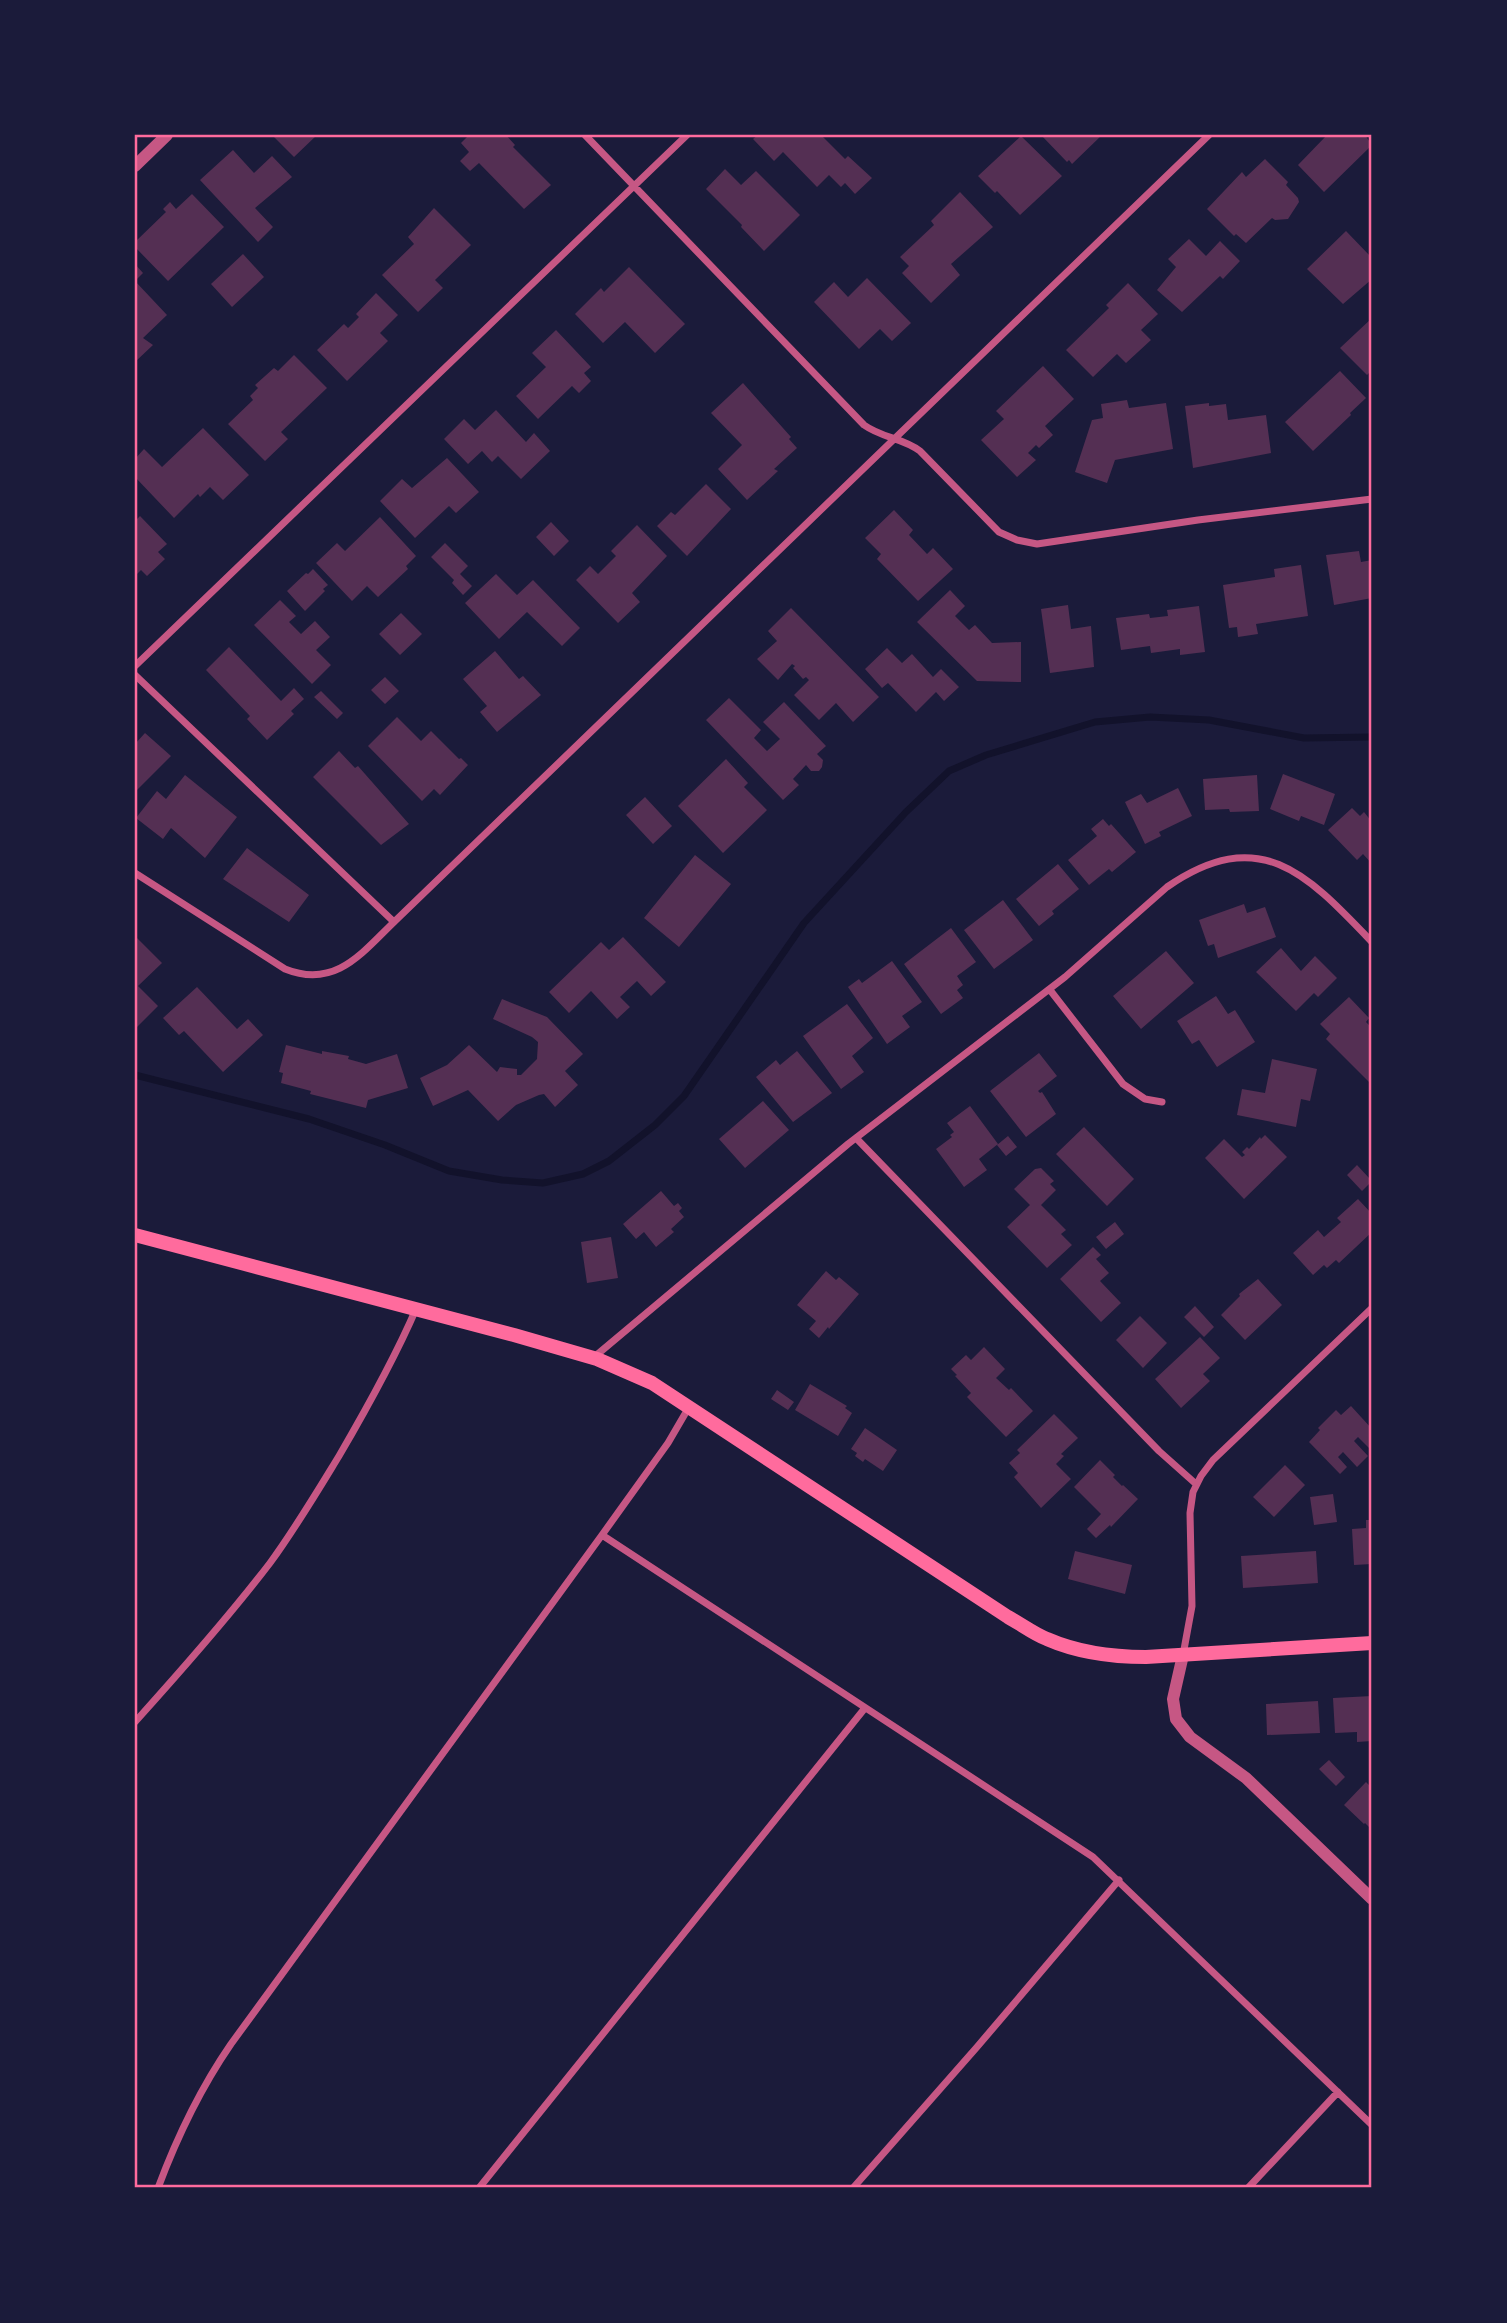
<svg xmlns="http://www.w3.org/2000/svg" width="1507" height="2323" font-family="'Fira Sans Condensed',sans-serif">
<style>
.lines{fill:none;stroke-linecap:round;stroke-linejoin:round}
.stream{stroke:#12122b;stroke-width:7}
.building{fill:#542f53}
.minor{stroke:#c65784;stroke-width:7}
.tertiary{stroke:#c65784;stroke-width:12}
.secondary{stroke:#ff6b9d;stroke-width:14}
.neatline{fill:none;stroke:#ff6b9d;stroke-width:2.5}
</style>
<rect width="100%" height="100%" fill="#1b1b3a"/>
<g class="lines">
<!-- stream -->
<path class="stream" d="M135,1075L309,1119L385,1145L449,1171L502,1180L543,1183L583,1174L609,1161L655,1125L684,1096L804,923L906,812L949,771L986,755L1095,722L1150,717L1209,720L1304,738L1372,737"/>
</g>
<!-- building -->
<path class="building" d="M272,135H317L294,157Z
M469,135H506L515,145L513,147L551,185L524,209L479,163L470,171L460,161L469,152L461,143Z
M758,135H821L845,159L848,156L872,178L855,194L845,183L841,187L829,175L817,187L783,152L774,161L753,139Z
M1041,135H1102L1072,164L1069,160L1067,162Z
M1327,135H1365L1372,145L1324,192L1298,165Z
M1021,136L1062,176L1020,215L997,191L995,193L978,176Z
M233,150L254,173L272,156L292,177L255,208L273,227L258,242L200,180Z
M1265,159L1288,182L1286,185L1298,198L1299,202L1288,219L1275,220L1272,218L1246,243L1236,234L1234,236L1207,209L1242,172L1246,177Z
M725,169L741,185L756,171L800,215L764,251L741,227L742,225L706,189Z
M960,192L993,227L951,264L960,275L931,303L902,273L909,266L900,257L934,225L931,221Z
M192,194L224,227L168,281L135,247V242L166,212L163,209L170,202L176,209Z
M434,208L471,245L435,280L443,288L418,312L382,275L414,244L408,237Z
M1346,231L1372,258V279L1343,304L1307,269Z
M1189,239L1206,256L1220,241L1240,261L1223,279L1220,276L1182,312L1157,290L1176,267L1168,259Z
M243,254L264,277L232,307L211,284Z
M135,264L143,273L135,281L167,315L143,338L153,345L135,362Z
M629,267L685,324L655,353L625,322L603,343L575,314L601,288L604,292Z
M867,278L911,323L892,341L880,329L859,349L814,302L834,282L848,297Z
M1128,283L1158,314L1141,330L1151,340L1126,363L1117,354L1093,377L1066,350L1109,308L1106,305Z
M376,293L398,315L380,333L388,341L347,381L317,350L344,324L348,328L359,317L356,314Z
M1372,318V370L1367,375L1340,348Z
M556,330L591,367L584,373L591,381L579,393L572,386L538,419L516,396L546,367L532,353Z
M294,355L327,388L281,432L288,439L265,461L228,424L253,400L250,396L258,388L255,385L274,368L278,371Z
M1043,366L1074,399L1045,426L1053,435L1039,448L1036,445L1028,453L1036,460L1017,477L981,440L1004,419L996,411Z
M1340,371L1366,398L1350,413L1351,415L1313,451L1285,422Z
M743,383L791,437L789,439L797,448L774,469L778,471L747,500L718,469L742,445L711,413Z
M1127,400L1129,408L1166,403L1173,449L1115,460L1107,483L1075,472L1092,420L1103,418L1101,404Z
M1209,403V406L1226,404L1228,420L1266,415L1271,453L1193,468L1185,406Z
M496,410L526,442L534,433L550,451L521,479L498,456L492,462L482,451L468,464L444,439L464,419L475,430Z
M203,428L249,475L223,500L210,487L200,497L198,494L174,518L135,477V459L144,449L162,467Z
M447,458L479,492L456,513L449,506L415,538L380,501L402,479L412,488Z
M706,484L731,509L687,556L657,526L671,512L675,515Z
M894,510L913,530L909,535L927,554L933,548L953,569L918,601L877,559L881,554L865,538Z
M140,516L167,544L158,552L165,559L147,576L141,570L135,576V521Z
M380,517L416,556L406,566L408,569L378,597L367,586L352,601L316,563L337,543L345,551Z
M551,522L569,541L554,556L536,537Z
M637,525L667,556L632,593L640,602L618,623L576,580L590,566L598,574L616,556L611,551Z
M445,543L468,566L460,574L472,586L463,595L452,583L454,580L431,557Z
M1359,551L1361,562L1372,560V598L1334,605L1326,555Z
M1301,565L1308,616L1256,624L1258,634L1238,637L1237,627L1229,628L1223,585L1275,577L1274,569Z
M313,569L328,585L323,589L325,591L305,611L287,591L306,573L308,574Z
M496,574L517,595L533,580L580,628L562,646L527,612L499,639L465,603Z
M950,590L965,606L955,616L969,630L975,625L992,643L1021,642V682L977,681L917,622Z
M280,600L296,616L289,622L301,634L315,621L330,637L316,650L331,665L312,684L254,625Z
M1068,605L1071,629L1091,626L1094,667L1050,673L1041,609Z
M1199,606L1205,652L1180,655V649L1151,653L1150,646L1121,650L1116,618L1149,614L1150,618L1168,616L1167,610Z
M791,608L879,697L853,722L836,703L819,720L794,695L809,680L806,677L803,679L793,668L795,666L792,664L778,680L757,659L777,641L768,631Z
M401,613L422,634L400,655L379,634Z
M229,647L281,701L294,688L304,699L291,711L294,714L267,740L247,719L250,716L206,670Z
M887,648L902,663L912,654L933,677L941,669L959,687L944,701L936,692L916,712L888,683L882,688L865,669Z
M495,651L519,679L523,676L541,695L497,732L480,712L487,706L463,679Z
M385,677L399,691L385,704L371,690Z
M321,691L343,713L337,719L314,697Z
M729,698L761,730L754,738L767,751L780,739L763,722L784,702L826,746L817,754L823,760L822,767L819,771H811L806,765L793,779L799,785L783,800L706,720Z
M397,717L421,741L431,731L459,759L461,758L468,765L440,795L434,789L422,801L368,746Z
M145,733L171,756L135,792V744Z
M339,751L355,768L358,766L409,824L381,845L313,777Z
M726,759L748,783L744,787L767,810L723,853L678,806Z
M1283,774L1335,794L1324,825L1301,816L1299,821L1270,809Z
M185,775L237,817L205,858L171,828L163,839L136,818L157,791L166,799Z
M1257,775L1259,811L1230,812L1229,809L1205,810L1203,779Z
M1178,788L1192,816L1159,832L1161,836L1145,844L1125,802L1141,794L1147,803Z
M645,797L672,826L653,844L626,815Z
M1352,808L1360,816L1364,812L1372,822V864L1363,854L1357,860L1328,830Z
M1103,819L1109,826L1111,824L1136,852L1112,872L1109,869L1089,885L1068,860L1097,836L1091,829Z
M247,848L309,895L289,922L223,879Z
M695,855L731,884L679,947L644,918Z
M1058,864L1079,889L1052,911L1054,914L1039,926L1016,899Z
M1003,900L1033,940L994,969L964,930Z
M1244,904L1247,913L1265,907L1276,937L1218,958L1214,944L1208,946L1199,920Z
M951,928L976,962L957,976L963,985L957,990L963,998L941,1014L904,964Z
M623,937L666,982L651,996L637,981L620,997L630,1007L617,1019L591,991L569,1013L549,992L601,942L609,950Z
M137,938L162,963L138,986L158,1006L135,1029V940Z
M1281,948L1301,971L1315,956L1337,978L1318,997L1314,993L1296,1011L1256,972Z
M1166,951L1194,983L1141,1029L1113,996Z
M892,961L922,1002L902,1016L910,1027L887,1044L848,987L859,979L862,983Z
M197,987L237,1029L248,1019L263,1035L223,1072L184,1031L179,1035L163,1018Z
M1216,996L1228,1014L1235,1010L1255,1042L1217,1067L1199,1040L1192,1044L1177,1021Z
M1349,997L1369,1018L1366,1022L1372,1028V1085L1326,1039L1330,1034L1320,1024Z
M502,999L547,1017L583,1054L565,1071L578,1085L555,1107L544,1094L539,1095L516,1105L498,1121L468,1090L433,1106L420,1078L447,1065L469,1045L497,1072L500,1067L517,1069V1075H521L537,1059L538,1042L532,1037L493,1019Z
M847,1004L873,1038L852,1056L864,1072L841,1089L803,1036Z
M286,1045L322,1054V1051L349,1056L348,1059L366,1064L397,1054L408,1088L368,1100L366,1108L310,1094L311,1091L281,1083L283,1073L279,1072Z
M797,1051L832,1093L793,1122L756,1077L776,1060L780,1065Z
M1039,1053L1057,1076L1038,1091L1040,1093L1042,1092L1056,1114L1026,1137L990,1091Z
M1272,1059L1317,1069L1310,1101L1301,1099L1296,1127L1237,1115L1242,1089L1265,1093Z
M763,1101L789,1130L745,1168L719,1139Z
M970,1106L998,1144L979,1159L987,1170L964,1187L936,1149L952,1137L950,1135L954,1132L947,1123Z
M1084,1127L1134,1179L1107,1206L1056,1154Z
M1265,1135L1287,1157L1244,1199L1205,1158L1224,1139L1242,1157L1245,1155L1242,1152L1247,1147L1249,1149L1260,1137L1261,1139Z
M1008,1136L1017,1147L1006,1156L997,1145Z
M1357,1165L1370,1179L1372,1176V1181L1362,1191L1347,1175Z
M1041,1168L1054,1181L1050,1184L1056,1190L1041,1205L1066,1230L1061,1234L1072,1245L1047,1268L1007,1227L1030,1205L1014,1189L1035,1169Z
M661,1191L674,1206L678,1203L682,1208L679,1211L684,1217L671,1229L674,1232L656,1247L644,1232L636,1239L623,1224Z
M1358,1199L1372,1214V1232L1339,1263L1336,1260L1327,1268L1324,1265L1313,1275L1293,1253L1318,1230L1324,1237L1341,1222L1337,1218Z
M1115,1222L1124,1234L1106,1249L1096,1237Z
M611,1237L618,1278L587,1283L581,1242Z
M1093,1247L1101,1255L1096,1259L1109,1273L1100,1281L1121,1303L1101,1322L1060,1279Z
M826,1271L836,1280L839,1277L859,1294L829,1329L828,1327L819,1338L809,1329L816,1321L797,1305Z
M1258,1279L1282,1305L1245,1340L1221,1315L1240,1296L1239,1294Z
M1195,1306L1214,1327L1204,1337L1184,1317Z
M1140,1316L1167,1343L1143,1368L1116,1340Z
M1200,1337L1220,1358L1203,1374L1210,1381L1181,1408L1155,1379Z
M984,1347L1005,1369L996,1378L1009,1390L1011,1388L1033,1411L1006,1437L967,1397L971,1393L955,1376L957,1375L951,1369L966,1355L971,1360Z
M810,1384L847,1406L845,1408L852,1413L838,1436L795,1410Z
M777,1390L794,1402L788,1410L771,1399Z
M1351,1406L1372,1429V1451L1358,1437L1354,1441L1368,1456L1357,1467L1343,1452L1338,1457L1347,1467L1340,1474L1309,1442L1320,1430L1318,1428L1336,1410L1341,1415Z
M1054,1414L1078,1438L1061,1454L1064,1456L1056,1464L1071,1479L1041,1508L1014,1477L1018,1473L1009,1463L1020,1453L1017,1450Z
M865,1428L897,1450L883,1471L865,1459L863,1462L855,1456L857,1453L851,1449Z
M1100,1460L1115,1475L1113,1477L1122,1486L1123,1485L1138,1499L1111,1527L1110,1525L1096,1538L1087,1529L1101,1514L1074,1487Z
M1285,1465L1305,1485L1274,1517L1253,1497Z
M1333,1494L1337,1522L1314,1525L1310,1497Z
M1366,1520H1372V1564L1354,1565L1352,1529L1366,1528Z
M1075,1551L1132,1565L1125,1594L1068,1579Z
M1316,1551L1318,1583L1243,1588L1241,1556Z
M1372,1696V1741L1357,1742V1732L1335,1733L1333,1698Z
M1318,1701L1320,1733L1267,1735L1266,1704Z
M1329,1760L1345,1777L1336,1786L1319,1769Z
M1366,1782L1372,1788V1830L1365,1823L1364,1824L1344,1805Z"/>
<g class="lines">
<!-- minor -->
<path class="minor" d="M585,135L864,425C882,438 903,438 920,451L999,532L1017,540L1037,544L1198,520L1372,499
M135,666L687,135
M135,675L394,922
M135,873L285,969C335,989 361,954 394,922L1209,135
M1050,990L1123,1084L1145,1099L1162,1102
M856,1138L1159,1451L1196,1484
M593,1358L848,1144L1065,977L1167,887C1260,823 1307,874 1372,942
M602,1535L1093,1857L1372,2125
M1183,1655L1192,1606L1190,1513L1193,1492L1201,1476L1213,1460L1372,1308
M135,1722C181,1671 228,1618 270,1563C295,1529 317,1492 339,1456C367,1408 394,1360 416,1309
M158,2188C177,2137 200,2089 231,2044L602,1535L668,1443L689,1407
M479,2188L865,1708
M853,2188L977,2047L1119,1880
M1248,2188L1338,2092"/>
<!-- tertiary -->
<path class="tertiary" d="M135,166L167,135
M1183,1655L1173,1699L1176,1719L1190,1737L1246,1778L1372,1899"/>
<!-- secondary -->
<path class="secondary" d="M135,1235L514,1335L597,1359L652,1383L1008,1617C1021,1624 1034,1634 1047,1639C1079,1653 1112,1657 1146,1657L1372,1643"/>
</g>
<!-- border -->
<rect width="1507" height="2323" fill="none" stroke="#1b1b3a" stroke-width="273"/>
<rect x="136" y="136" width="1234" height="2050" class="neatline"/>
</svg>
